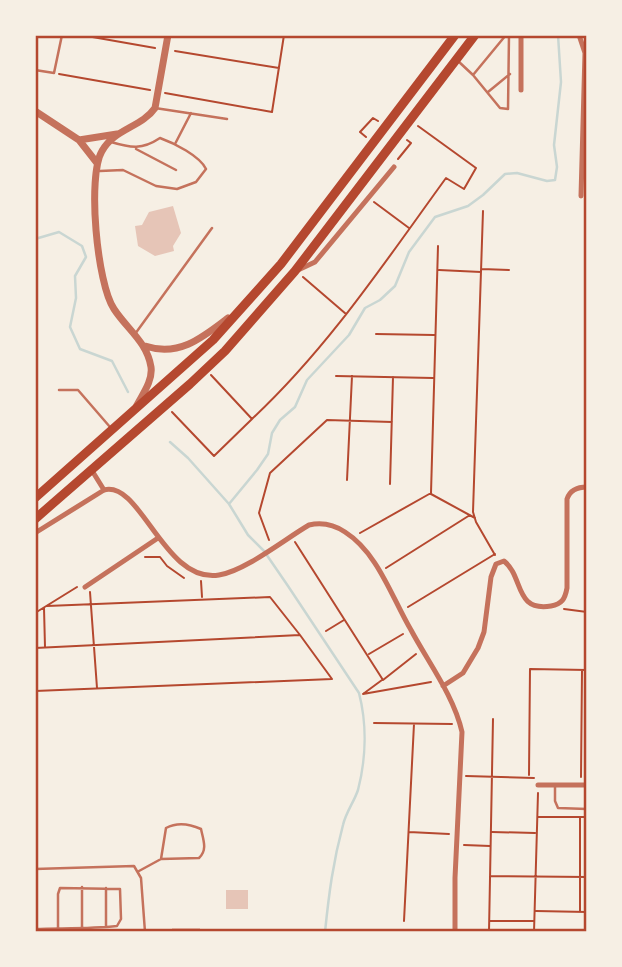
<svg xmlns="http://www.w3.org/2000/svg" width="622" height="967" font-family="'Asap Condensed',sans-serif">
<style>
.lines{fill:none;stroke-linecap:round;stroke-linejoin:round}
.stream{stroke:#c9d6d2;stroke-width:2.5}
.building{fill:#e6c5b7}
.path{stroke:#b5482f;stroke-width:2}
.service{stroke:#c5725c;stroke-width:2.5}
.minor{stroke:#c5725c;stroke-width:5}
.tertiary{stroke:#c5725c;stroke-width:7}
.trunk{stroke:#b5482f;stroke-width:9}
.neatline{fill:none;stroke:#b5482f;stroke-width:2.5}
</style>
<rect width="100%" height="100%" fill="#f6efe4"/>
<g class="lines">
<!-- stream -->
<path class="stream" d="M35,239L59,232L82,246L86,257L75,276L76,298L70,327L80,349L112,361L128,392
M170,442L188,458L229,504L248,535L264,551L288,586L359,693C367,724 366,759 358,790C354,802 346,812 343,825C333,862 329,893 325,932
M229,504L257,470L268,454L272,433L280,420L295,407L307,380L349,335L365,308L380,300L395,286L409,252L435,217L468,206L483,195L505,174L517,173L547,181L555,180L557,167L554,145L561,82L558,35"/>
</g>
<!-- building -->
<path class="building" d="M173,206L181,233L173,246L174,251L155,256L138,246L135,226L142,225L149,212Z
M226,890H248V909H226Z
M172,928H200V932H172Z"/>
<g class="lines">
<!-- path -->
<path class="path" d="M81,35L155,48
M175,51L279,68
M59,74L150,90
M165,93L272,112L284,35
M366,137L360,132L373,118L378,121
M398,159L411,143L407,140
M374,202L409,228
M483,211L473,512L476,522L495,555
M482,269L509,270
M439,270L481,272
M303,277L346,314
M376,334L434,335
M336,376L433,378
M172,412L214,456L252,419L211,375
M252,419C328,348 385,262 446,178L464,189L476,168L418,126
M347,480L352,376
M390,484L393,377
M431,494L475,518
M360,533L431,493L438,246
M269,540L259,513L270,473L327,420L392,422
M295,542L383,680L416,654
M145,557H160L167,566L184,578
M386,568L470,515
M201,581L202,597
M90,592L97,688
M47,606L270,597L300,635
M408,607L495,554
M44,608L45,647
M564,609L587,612
M35,613L77,587
M326,631L344,620
M35,648L300,635L332,679L35,691
M369,654L403,634
M382,680L363,694L431,682
M374,723L452,724
M529,775L530,669L587,670
M466,776L534,778
M581,777L582,671
M538,817H587
M580,817V912
M409,832L449,834
M492,832L535,833
M464,845L490,846
M490,876L587,877
M536,911L587,912
M404,921L414,724
M490,921H533
M489,932L493,719
M534,932L538,793"/>
<!-- service -->
<path class="service" d="M458,61L473,75L500,108L508,109L509,35
M35,70L54,73L62,35
M473,75L506,35
M488,92L510,74
M155,108L227,119
M175,144L191,113
M136,149L176,170
M100,171L123,170L156,186L177,189L196,182L206,169C200,156 174,143 160,138C142,150 131,148 111,142
M135,334L212,228
M59,390H78L110,427
M555,786V801L558,808L587,809
M35,869L134,866L141,878L145,932
M139,871L161,859L199,858C208,850 203,839 201,829C190,824 177,822 166,828L161,859
M106,888V927
M82,928V887
M35,929C62,928 90,929 117,926L121,919L120,889L60,888L58,894V928"/>
<!-- minor -->
<path class="minor" d="M579,35L585,53L581,196
M521,90V35
M298,270L315,262L394,167
M91,469L104,490
M35,533L104,490C141,480 164,584 219,575C245,571 285,539 309,525C322,522 333,524 345,532C378,553 392,598 411,630C428,662 454,696 462,732L455,878V932
M85,587L158,538
M443,686L463,673L478,648L484,632L491,577L496,564L504,561C524,577 514,612 551,606C562,604 565,599 567,588V499C570,490 578,487 587,487
M538,785H587"/>
<!-- tertiary -->
<path class="tertiary" d="M35,111L79,140L97,163
M79,140L117,134
M145,346C179,357 202,338 228,318
M136,407C142,395 153,381 151,367C147,342 127,329 114,309C97,284 87,176 102,151C114,129 142,127 155,108L168,35"/>
<!-- trunk -->
<path class="trunk" d="M35,498L213,340L281,264L455,35
M35,519L190,384L225,351L295,271L475,35"/>
</g>
<!-- border -->
<rect width="622" height="967" fill="none" stroke="#f6efe4" stroke-width="74"/>
<rect x="37" y="37" width="548" height="893" class="neatline"/>
</svg>
